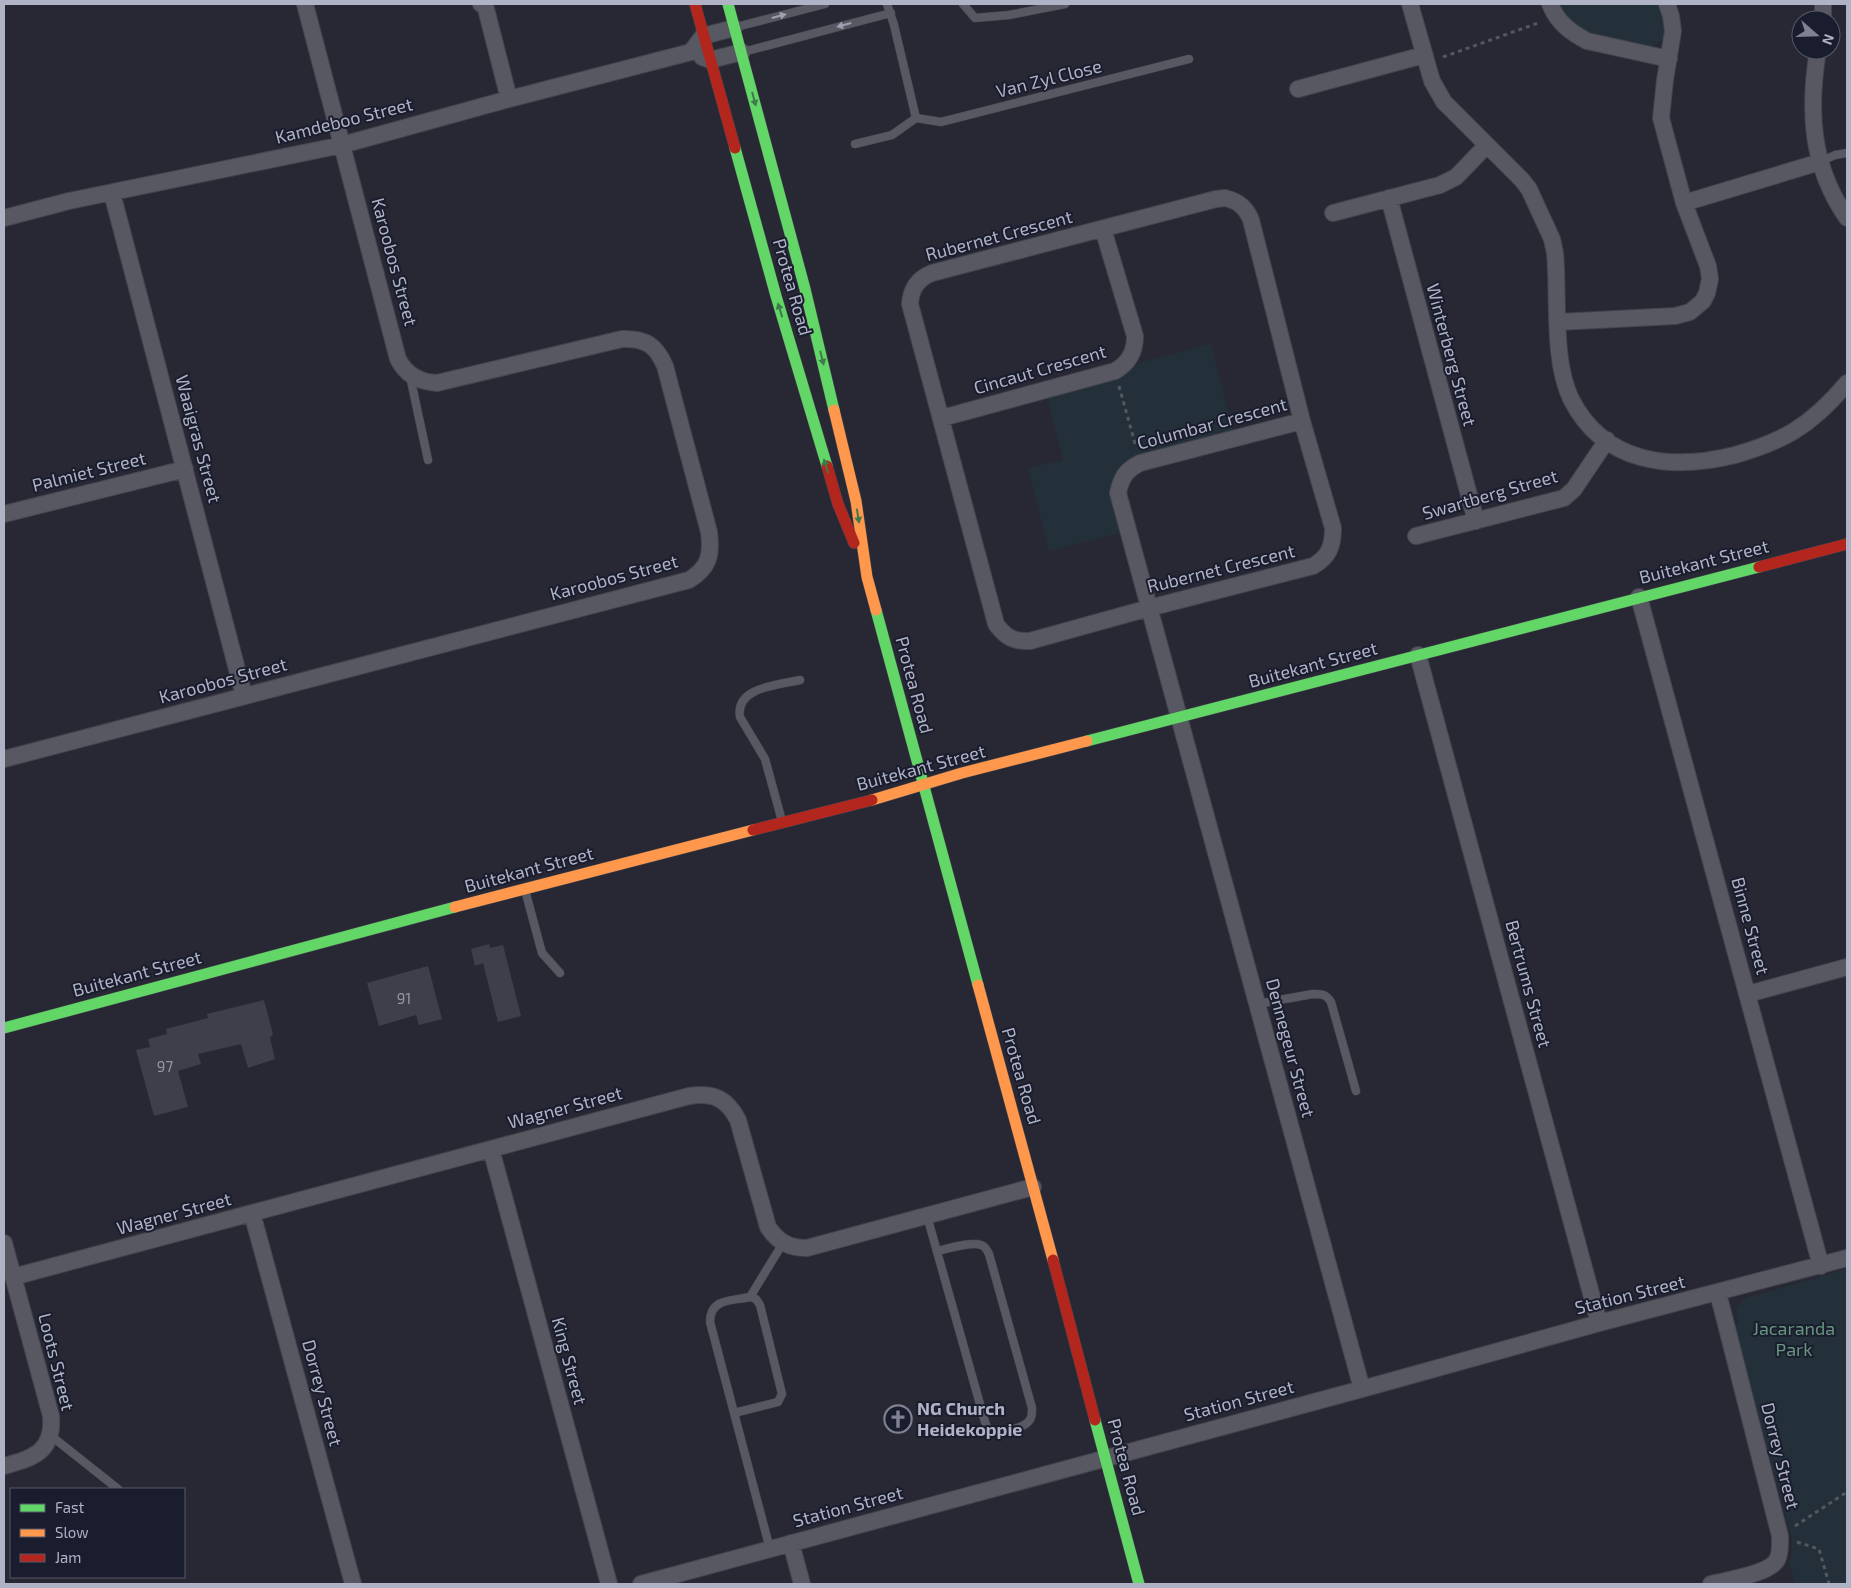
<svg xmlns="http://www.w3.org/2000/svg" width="1851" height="1588" font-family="'Exo 2',sans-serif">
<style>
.green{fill:#243039}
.building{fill:#3e3f4a}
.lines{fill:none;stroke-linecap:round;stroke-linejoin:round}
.lane-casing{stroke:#43444d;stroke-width:9}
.street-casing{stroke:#43444d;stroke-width:18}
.fast-casing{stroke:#43444d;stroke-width:12}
.slow-casing{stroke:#43444d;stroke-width:12}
.jam-casing{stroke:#43444d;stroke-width:12}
.path{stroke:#545760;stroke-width:3;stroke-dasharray:4 4;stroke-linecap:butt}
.lane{stroke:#575862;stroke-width:8}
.street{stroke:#575862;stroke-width:16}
.fast{stroke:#63d668;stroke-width:11}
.slow{stroke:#ff974d;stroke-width:11}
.jam{stroke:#b3261e;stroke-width:11}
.oneway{fill:#9ea0b2}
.oneway2{fill:#3e7a4b}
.labels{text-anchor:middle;stroke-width:4;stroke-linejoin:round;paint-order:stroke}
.number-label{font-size:15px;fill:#9495a7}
.street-label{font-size:18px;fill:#b0b2c6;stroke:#1a1d2e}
.park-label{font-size:18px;fill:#67967f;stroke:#1a1d2e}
.poi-label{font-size:18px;font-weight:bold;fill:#b0b2c6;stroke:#1a1d2e;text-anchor:start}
</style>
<rect width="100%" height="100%" fill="#272833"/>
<!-- green -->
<path class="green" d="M1558,4H1659C1664,20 1672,43 1649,47L1586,32L1566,18Z
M1211,344L1233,431L1129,460C1102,481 1112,504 1120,533L1049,551L1028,468L1063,460L1047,398L1116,380L1128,373L1138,363Z
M1847,1269V1584H1795L1789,1562L1792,1551V1540L1735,1325L1739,1324C1734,1313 1737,1305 1746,1298Z"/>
<!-- building -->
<path class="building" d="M489,944L490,948L503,945L521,1016L498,1022L483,963L475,966L471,949Z
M428,966L442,1019L419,1025L416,1015L379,1026L367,983Z
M264,1000L273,1034L270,1038L275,1059L248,1068L241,1044L198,1054L201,1064L178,1071L188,1107L154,1116L136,1050L150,1047L148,1039L167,1034L166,1029L208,1018L207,1014Z"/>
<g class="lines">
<!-- lane casing -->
<g class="lane-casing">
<path id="lane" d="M887,4L894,25L916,118
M963,4L975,18L1009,15L1065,4
M736,27L825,4
M743,52L891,13
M855,144L892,135L916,118L941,122L1189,59
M1820,162L1835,155L1847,153
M410,376L428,460
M782,821L765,759L740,717C735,687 778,685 800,680
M525,890L542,953L560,973
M1257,1004L1313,994C1322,994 1326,994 1331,1002L1356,1091
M927,1216L985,1422L988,1430C997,1434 1020,1429 1027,1423C1032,1419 1032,1414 1032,1408L989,1254C987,1250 985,1246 981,1245C972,1241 947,1249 937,1251
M734,1413L778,1402L782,1394L760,1305L756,1299L750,1297
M50,1435L118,1489
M770,1549L710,1322C710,1298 732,1301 750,1297L783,1243"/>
</g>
<!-- street casing -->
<g class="street-casing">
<path id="street" d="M481,4L485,5L509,99
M1410,4L1432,81L1444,102L1522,180L1529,189L1552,239L1555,253C1559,296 1552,360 1571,399C1604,464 1671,471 1735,455C1756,449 1776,442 1794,431C1815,418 1832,401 1847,383
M1550,4C1557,22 1570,32 1587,41L1669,59
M1823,20V4
M1818,50C1808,111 1811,166 1847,218
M702,57L710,60L742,52
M1298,89L1424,55
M112,193L244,696
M1225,198C1238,201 1246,207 1251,220L1302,421L1333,528C1333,546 1329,557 1313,566L1149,608L1030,641C1014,642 1005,637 996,624L910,304C911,289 917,279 932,273L1216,199Z
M1389,198L1476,521
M1684,203L1820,162
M1333,213L1440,185L1456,177L1486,146
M4,218L69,201L342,145L509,99L691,52L703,36L734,28
M1558,322L1675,316L1690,312L1703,301L1707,293L1710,279L1708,266L1684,203L1661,118L1665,80L1673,31L1671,16L1667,4
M942,418L1115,371C1129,363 1135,352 1135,336L1103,229
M1302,421L1140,463C1126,470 1121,478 1118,493L1362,1389
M4,514L185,469
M1416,536L1564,498L1574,489L1607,440
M1639,597L1821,1266
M1418,655L1599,1323
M4,759L689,580C709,568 712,555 709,532L665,366C656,345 645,338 622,339L437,383C419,382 406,375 398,359L305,4
M1748,994L1847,967
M491,1149L609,1584
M252,1213L353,1584
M4,1243L51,1416C54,1452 33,1458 4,1466
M13,1277L689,1096C714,1092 727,1099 738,1120L768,1227C778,1242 789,1248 807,1248L1033,1187
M791,1543L802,1584
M641,1584L1362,1389L1599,1323L1847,1258
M1711,1584C1727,1580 1769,1574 1777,1560C1781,1552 1780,1544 1780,1536L1718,1293"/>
</g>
<!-- fast casing -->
<g class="fast-casing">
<path id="fast" d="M728,4L805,289L834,410
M735,148L776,296L827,466
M876,610L978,985
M1087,741L1759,567
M4,1028L455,907
M1095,1420L1139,1584"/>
</g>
<!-- slow casing -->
<g class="slow-casing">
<path id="slow" d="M834,410L856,501L867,577L876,610
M872,800L962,773L1087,741
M455,907L753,830
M978,985L1053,1260"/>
</g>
<!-- jam casing -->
<g class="jam-casing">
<path id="jam" d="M695,4L735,148
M827,466L838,504L854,543
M1759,567L1847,544
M753,830L872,800
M1053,1260L1095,1420"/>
</g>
<!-- path -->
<path class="path" d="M1443,57L1541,22
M1119,386L1136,447
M1795,1526L1847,1492
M1797,1542L1819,1549L1829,1584"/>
<!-- lane -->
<use href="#lane" class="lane"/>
<!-- street -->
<use href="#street" class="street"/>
<!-- fast -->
<use href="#fast" class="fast"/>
<!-- slow -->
<use href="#slow" class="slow"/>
<!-- jam -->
<use href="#jam" class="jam"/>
</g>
<!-- one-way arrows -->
<defs><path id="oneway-solid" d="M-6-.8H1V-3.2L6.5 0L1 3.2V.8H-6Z" transform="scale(1.25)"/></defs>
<g class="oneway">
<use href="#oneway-solid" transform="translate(779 16) rotate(-15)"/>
<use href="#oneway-solid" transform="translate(844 25) rotate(165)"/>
</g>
<g class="oneway2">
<use href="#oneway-solid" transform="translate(754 99) rotate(75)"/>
<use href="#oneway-solid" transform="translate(780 310) rotate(-107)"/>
<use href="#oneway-solid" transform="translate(822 358) rotate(76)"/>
<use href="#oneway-solid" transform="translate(826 466) rotate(-107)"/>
<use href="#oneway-solid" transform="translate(858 516) rotate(81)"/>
</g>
<!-- icons -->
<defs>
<g id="church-ring" transform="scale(1.4375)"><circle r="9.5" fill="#1a1d2e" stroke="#808293" stroke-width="1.5"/><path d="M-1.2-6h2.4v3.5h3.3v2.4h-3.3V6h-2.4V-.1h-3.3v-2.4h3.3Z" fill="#808293"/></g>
</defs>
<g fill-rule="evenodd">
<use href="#church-ring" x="898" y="1419"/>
</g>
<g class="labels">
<!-- number labels -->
<g class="number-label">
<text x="404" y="1004">91</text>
<text x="165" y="1072">97</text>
</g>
<!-- street labels -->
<g class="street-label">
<text transform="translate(1049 79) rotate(-14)" y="6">Van Zyl Close</text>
<text transform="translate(344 121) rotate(-14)" y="6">Kamdeboo Street</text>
<text transform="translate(999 236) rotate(-15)" y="6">Rubernet Crescent</text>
<text transform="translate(394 262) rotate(75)" y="6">Karoobos Street</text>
<text transform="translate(792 287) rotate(74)" y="6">Protea Road</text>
<text transform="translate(1451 355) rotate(75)" y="6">Winterberg Street</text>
<text transform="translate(1040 370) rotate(-16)" y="6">Cincaut Crescent</text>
<text transform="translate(1212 424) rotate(-15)" y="6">Columbar Crescent</text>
<text transform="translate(198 439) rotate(75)" y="6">Waaigras Street</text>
<text transform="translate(89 472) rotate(-14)" y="6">Palmiet Street</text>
<text transform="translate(1490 495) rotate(-16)" y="6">Swartberg Street</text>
<text transform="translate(1704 562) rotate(-14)" y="6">Buitekant Street</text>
<text transform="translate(1221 569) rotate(-14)" y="6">Rubernet Crescent</text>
<text transform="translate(614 578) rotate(-15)" y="6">Karoobos Street</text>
<text transform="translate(1313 665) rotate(-15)" y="6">Buitekant Street</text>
<text transform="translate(223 681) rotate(-15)" y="6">Karoobos Street</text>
<text transform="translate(914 685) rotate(75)" y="6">Protea Road</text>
<text transform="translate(921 768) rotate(-15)" y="6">Buitekant Street</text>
<text transform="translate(529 870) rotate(-15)" y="6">Buitekant Street</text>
<text transform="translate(1750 926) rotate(75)" y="6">Binne Street</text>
<text transform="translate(137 974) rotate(-15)" y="6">Buitekant Street</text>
<text transform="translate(1528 984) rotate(75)" y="6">Bertrums Street</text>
<text transform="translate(1290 1048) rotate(75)" y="6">Dennegeur Street</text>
<text transform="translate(1021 1076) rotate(74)" y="6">Protea Road</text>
<text transform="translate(565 1108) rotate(-15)" y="6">Wagner Street</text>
<text transform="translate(174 1214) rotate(-15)" y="6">Wagner Street</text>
<text transform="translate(1630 1295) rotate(-14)" y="6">Station Street</text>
<text transform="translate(569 1361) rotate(75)" y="6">King Street</text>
<text transform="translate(56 1362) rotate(76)" y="6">Loots Street</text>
<text transform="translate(322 1393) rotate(75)" y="6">Dorrey Street</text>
<text transform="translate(1239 1401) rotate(-15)" y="6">Station Street</text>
<text transform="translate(1780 1456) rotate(76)" y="6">Dorrey Street</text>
<text transform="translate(1126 1467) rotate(75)" y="6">Protea Road</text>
<text transform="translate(848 1507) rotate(-15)" y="6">Station Street</text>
</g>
<!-- park labels -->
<g class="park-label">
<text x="1794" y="1335">Jacaranda<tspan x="1794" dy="21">Park</tspan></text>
</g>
<!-- poi labels -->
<g class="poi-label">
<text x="917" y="1415">NG Church<tspan x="917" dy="21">Heidekoppie</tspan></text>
</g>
</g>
<!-- border -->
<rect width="1851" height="1588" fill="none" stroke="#b0b2c6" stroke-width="10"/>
<!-- legend -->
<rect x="10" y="1488" width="175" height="90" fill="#1a1d2e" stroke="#56596b"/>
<rect x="20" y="1504" width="25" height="8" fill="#63d668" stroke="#56596b"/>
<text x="55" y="1513" font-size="15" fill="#b0b2c6">Fast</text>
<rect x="20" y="1529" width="25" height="8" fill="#ff974d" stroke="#56596b"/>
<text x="55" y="1538" font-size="15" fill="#b0b2c6">Slow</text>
<rect x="20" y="1554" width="25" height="8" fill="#b3261e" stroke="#56596b"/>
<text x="55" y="1563" font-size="15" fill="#b0b2c6">Jam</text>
<!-- north arrow -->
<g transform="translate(1816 35) rotate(110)"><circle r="24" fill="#1a1d2e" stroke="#56596b"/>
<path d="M0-4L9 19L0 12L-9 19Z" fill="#808293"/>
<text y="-8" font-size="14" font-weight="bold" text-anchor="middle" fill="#b0b2c6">N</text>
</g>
</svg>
